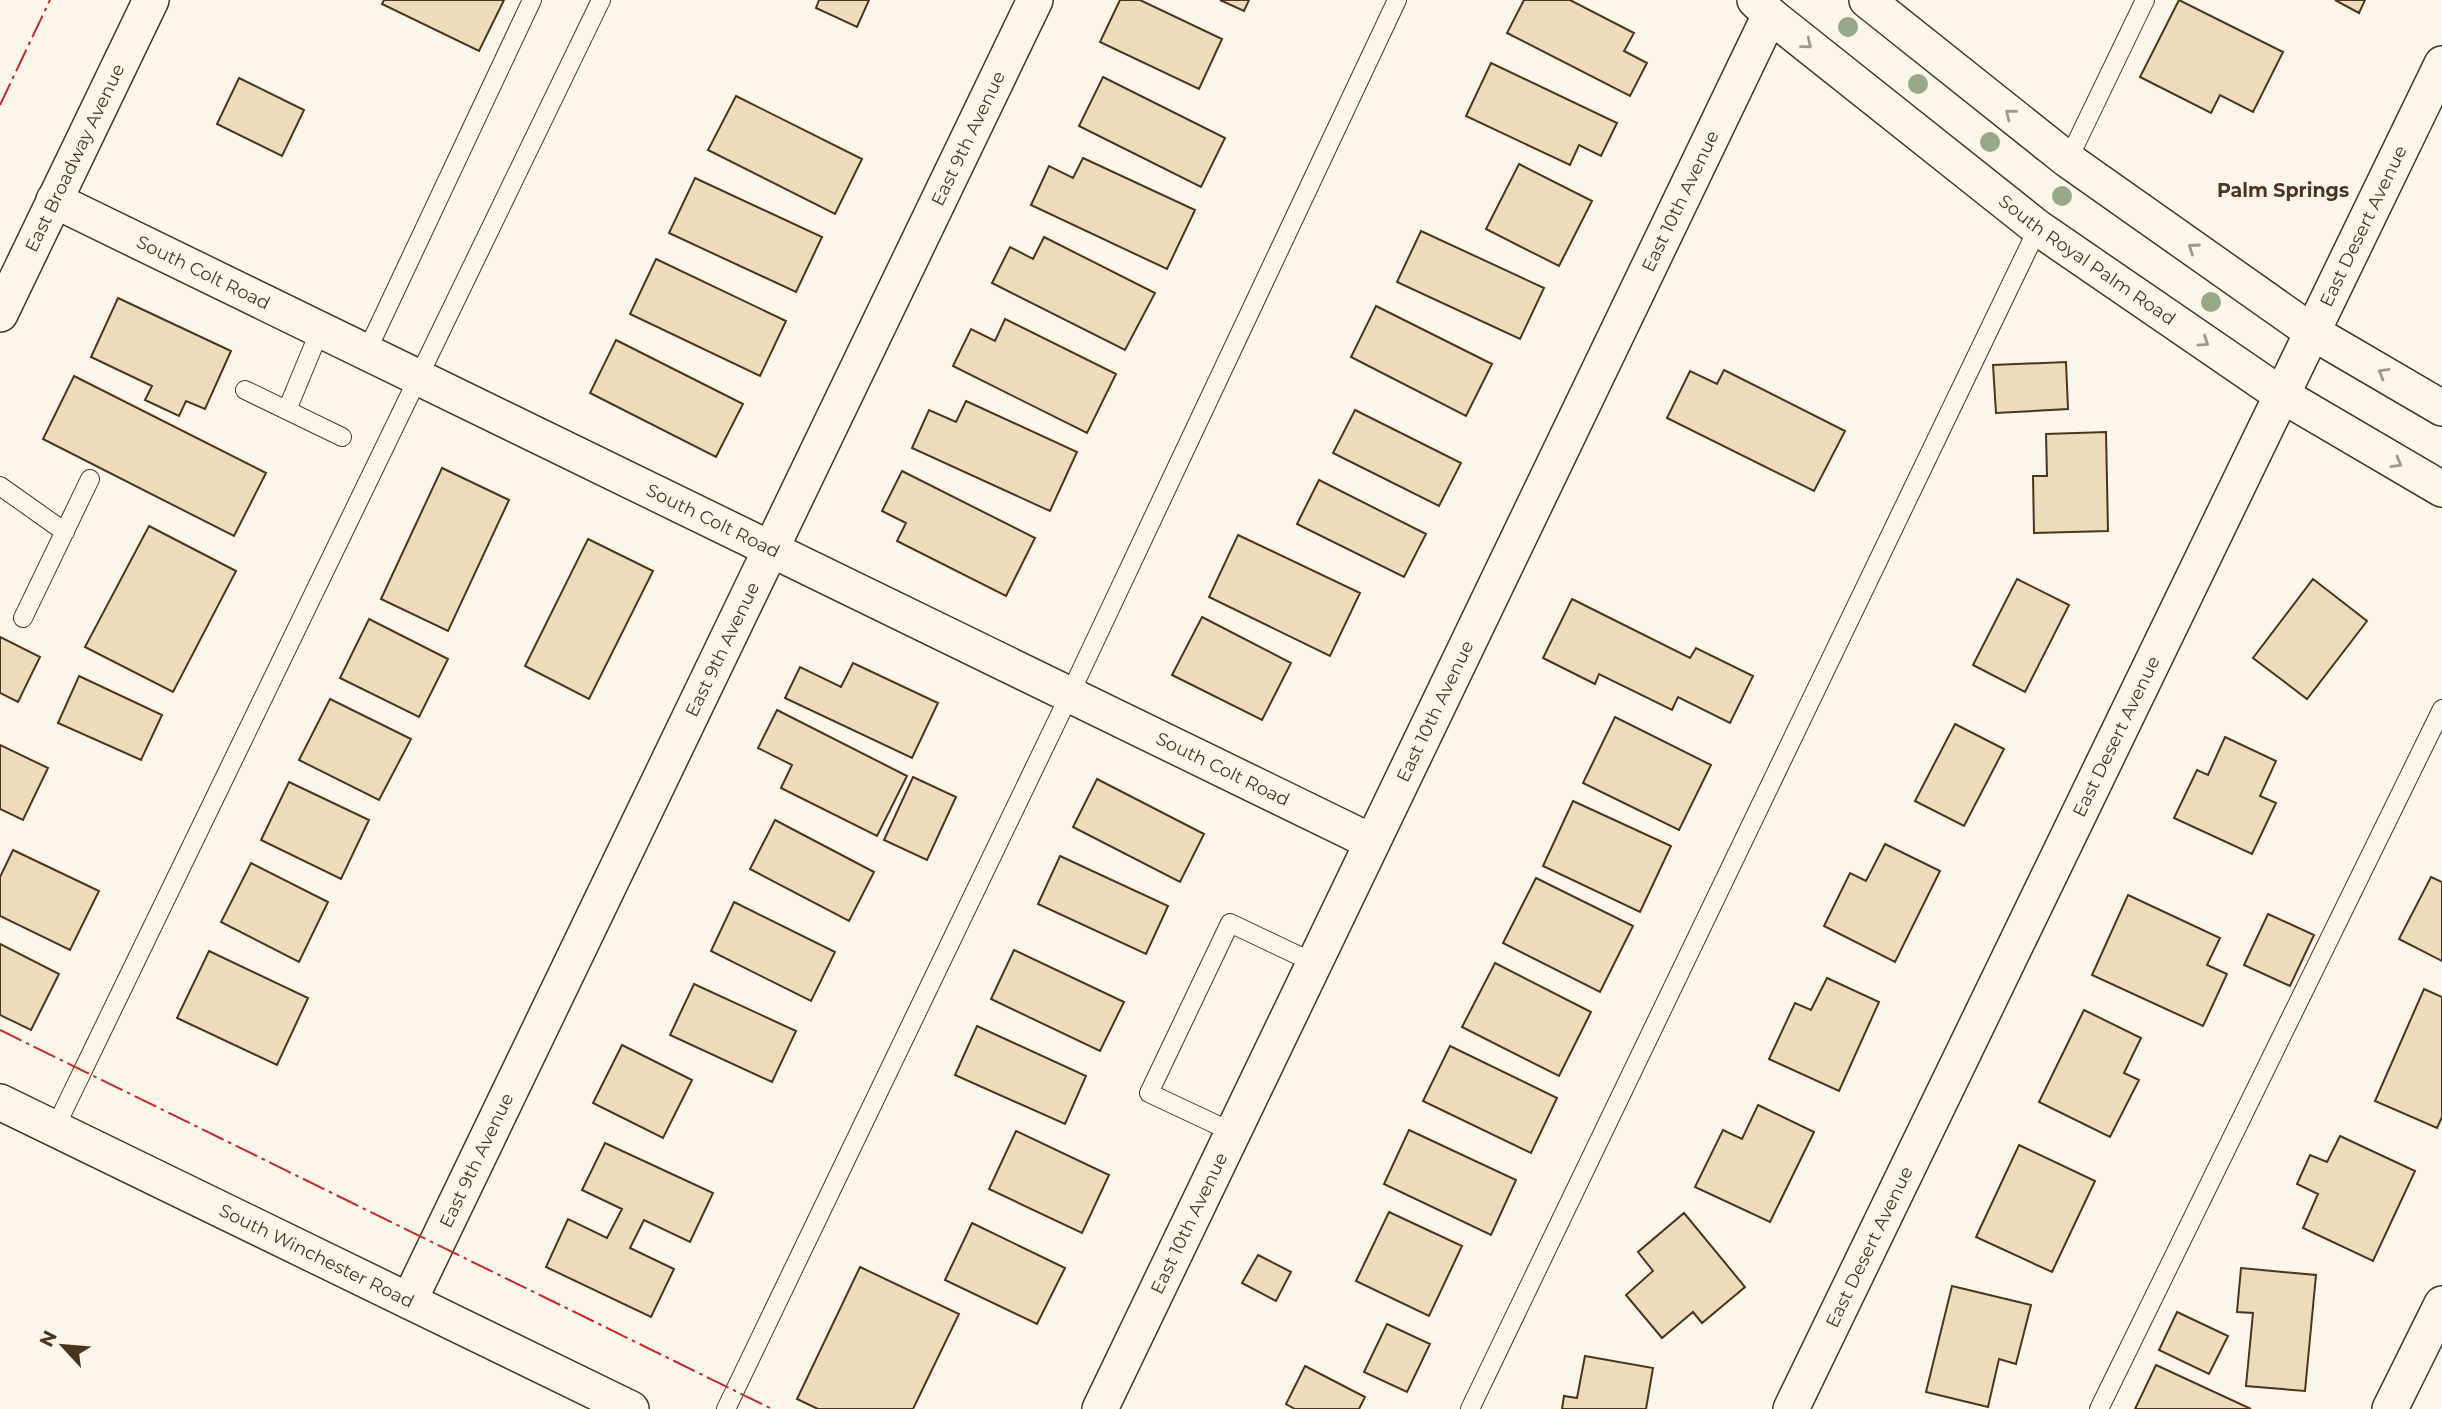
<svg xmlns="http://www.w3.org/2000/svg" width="2442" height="1409" font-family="Montserrat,sans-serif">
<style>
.building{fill:#ecdcbc;stroke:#4a3520;stroke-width:2}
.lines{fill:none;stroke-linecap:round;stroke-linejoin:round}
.lane-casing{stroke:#4a3520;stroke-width:20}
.street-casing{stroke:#4a3520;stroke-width:38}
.lane{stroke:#fbf6e9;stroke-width:18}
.street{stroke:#fbf6e9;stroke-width:35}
.power{stroke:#c62828;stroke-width:2;stroke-dasharray:24 5 3.5 5;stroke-linecap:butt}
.tree{fill:#96a887}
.oneway{stroke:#a29684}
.labels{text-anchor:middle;stroke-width:5;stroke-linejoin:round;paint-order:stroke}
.street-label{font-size:18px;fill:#4a3520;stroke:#fbf6e9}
.neighbourhood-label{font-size:19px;font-weight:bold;fill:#4a3520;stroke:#fbf6e9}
</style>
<rect width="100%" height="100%" fill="#fbf6e9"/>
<!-- building -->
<path class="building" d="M384,0H504L479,51L382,4Z
M819,0H869L857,27L816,8Z
M1120,0H1140L1222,39L1199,89L1100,42Z
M1220,0H1249L1244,11Z
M1524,0H1570L1634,33L1624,51L1647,63L1630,96L1507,33Z
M2179,0L2283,52L2253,112L2220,95L2211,113L2140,77Z
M2335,0H2365L2359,13Z
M1491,63L1617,123L1601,156L1579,145L1570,165L1466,116Z
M1103,77L1225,138L1201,187L1079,126Z
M239,78L304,110L282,156L217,124Z
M736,96L862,159L835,214L708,150Z
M1083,158L1195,210L1167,269L1031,205L1049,166L1073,178Z
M1519,164L1592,201L1559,266L1486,229Z
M695,178L822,237L796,292L669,233Z
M1421,231L1544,288L1520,339L1397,282Z
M1044,237L1155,293L1125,350L992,283L1010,247L1033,259Z
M656,259L786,321L760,376L630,314Z
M118,298L231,351L205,409L186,401L179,416L145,400L152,386L91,357Z
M1376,306L1492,364L1466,416L1351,357Z
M1005,319L1116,374L1087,433L953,366L971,329L995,341Z
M616,340L743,404L716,457L590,393Z
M2066,362L2068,409L1996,413L1993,365Z
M1724,370L1845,431L1814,491L1667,418L1690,371L1717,384Z
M74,376L266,473L234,536L43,439Z
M966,401L1077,452L1050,511L912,448L929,410L956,422Z
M1355,410L1461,463L1439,506L1333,453Z
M2106,432L2108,531L2034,533L2033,476H2047L2046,434Z
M442,468L509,500L448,631L381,599Z
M902,471L1035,538L1006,596L897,541L906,523L882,511Z
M1319,480L1426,534L1404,577L1297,524Z
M149,526L236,571L173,692L85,647Z
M1238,535L1360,593L1330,656L1209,597Z
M588,539L653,571L589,699L525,666Z
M2017,579L2069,605L2025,692L1973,665Z
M2313,579L2367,621L2307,699L2253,658Z
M1572,599L1690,658L1696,648L1753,676L1730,723L1678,697L1672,710L1599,674L1595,684L1543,658Z
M1202,617L1291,663L1262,720L1172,675Z
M369,619L448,659L419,717L340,678Z
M0,637L40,657L18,702L0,693Z
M853,663L938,703L912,758L785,698L800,667L841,687Z
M79,676L162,715L141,760L58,723Z
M330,699L411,739L379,800L299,760Z
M777,710L907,776L877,836L781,788L792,765L758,748Z
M1615,717L1711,765L1679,830L1583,783Z
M1955,724L2004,749L1964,826L1915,801Z
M2225,737L2276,761L2260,796L2276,803L2252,854L2174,818L2197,770L2208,775Z
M0,745L48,768L23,820L0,809Z
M913,777L956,797L927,860L884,840Z
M1097,779L1204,834L1180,882L1073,827Z
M289,782L369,820L341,879L261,840Z
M1573,801L1671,846L1640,912L1543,866Z
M775,820L874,872L849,921L750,869Z
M1885,844L1940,871L1895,962L1824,926L1850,873L1866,881Z
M13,850L99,891L70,950L0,916V877Z
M1060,856L1168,906L1146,954L1038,904Z
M251,863L328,902L299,962L221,922Z
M2431,877L2442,882V961L2399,939Z
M1536,878L1633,926L1600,992L1503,943Z
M2128,895L2220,938L2207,965L2227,974L2203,1026L2092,975Z
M734,902L835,952L811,1001L711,951Z
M2268,914L2314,935L2290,986L2244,965Z
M0,944L59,974L31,1030L0,1015Z
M1014,950L1124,1002L1100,1051L991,999Z
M209,951L308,998L277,1065L177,1018Z
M1495,963L1591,1012L1559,1076L1462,1027Z
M1827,978L1879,1002L1839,1091L1769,1059L1795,1003L1811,1010Z
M694,984L796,1031L772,1082L670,1035Z
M2424,989L2442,997V1117L2437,1128L2375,1101Z
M2084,1010L2141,1038L2124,1073L2139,1080L2110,1137L2039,1102Z
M977,1026L1086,1076L1065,1124L955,1075Z
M622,1045L692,1080L663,1138L593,1103Z
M1450,1046L1557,1098L1531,1153L1423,1101Z
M1758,1105L1814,1132L1770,1222L1695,1187L1723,1130L1742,1139Z
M1409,1130L1516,1180L1491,1235L1384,1184Z
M1016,1131L1109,1175L1082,1233L989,1189Z
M2340,1136L2415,1171L2373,1261L2303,1228L2318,1194L2297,1184L2310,1155L2327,1162Z
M605,1143L713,1193L690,1242L644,1220L630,1248L674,1269L651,1317L546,1267L568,1219L607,1238L622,1209L582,1190Z
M2019,1145L2095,1181L2052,1272L1976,1237Z
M1389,1212L1462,1246L1429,1316L1356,1281Z
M1684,1213L1745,1287L1702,1323L1693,1312L1662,1338L1626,1295L1653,1271L1638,1252Z
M972,1223L1065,1268L1037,1324L945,1280Z
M1258,1255L1291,1272L1276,1301L1242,1283Z
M860,1267L959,1314L913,1409H818L797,1399Z
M2241,1268L2316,1275L2305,1391L2246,1386L2253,1313L2237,1312Z
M1952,1286L2031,1305L2016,1364L1999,1359L1988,1407L1926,1392Z
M2177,1312L2228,1336L2209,1374L2159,1350Z
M1387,1324L1430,1344L1407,1392L1364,1372Z
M1585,1356L1653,1368L1646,1409H1562L1564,1396L1577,1398Z
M2156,1365L2251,1409H2135Z
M1305,1366L1365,1397L1359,1409H1295L1286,1404Z"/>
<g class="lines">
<!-- lane casing -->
<g class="lane-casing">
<path id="lane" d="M2068,160L2145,0
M366,353L532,0
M245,390L342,437
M287,410L320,330
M0,486L65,532
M23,618L90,479
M55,1128L601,0
M1232,1132L1149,1093L1230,923L1314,963
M726,1409L1069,696L1397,0
M1470,1409L2038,228
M2099,1409L2442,709"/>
</g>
<!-- street casing -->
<g class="street-casing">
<g id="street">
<path id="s1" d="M1755,0L1770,15L2038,228L2280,394L2442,489"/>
<path d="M1867,0L2068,160L2312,332L2442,408"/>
<path id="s2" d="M54,200L1372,842"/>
<path id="s3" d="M0,314L151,0"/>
<path id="s4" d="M0,1102L631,1409"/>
<path id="s5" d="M409,1301L1035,0"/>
<path id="s6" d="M1100,1409L1770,15"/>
<path id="s7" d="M1791,1409L2442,64"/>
<path d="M2390,1409L2442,1304"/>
</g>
</g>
<!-- lane -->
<use href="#lane" class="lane"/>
<!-- street -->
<use href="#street" class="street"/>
<!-- power -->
<path class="power" d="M0,105L50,0
M0,1030L772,1409"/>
</g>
<!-- trees -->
<g class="tree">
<circle cx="1848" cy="27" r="10"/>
<circle cx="1918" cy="84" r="10"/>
<circle cx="1990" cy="142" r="10"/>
<circle cx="2062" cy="196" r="10"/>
<circle cx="2211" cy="302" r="10"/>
</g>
<!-- one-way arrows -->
<defs><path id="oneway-chevron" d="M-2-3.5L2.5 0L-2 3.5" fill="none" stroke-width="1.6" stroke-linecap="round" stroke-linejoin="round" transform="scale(1.75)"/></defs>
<g class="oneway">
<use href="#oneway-chevron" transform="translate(1807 44) rotate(39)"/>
<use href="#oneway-chevron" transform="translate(2010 114) rotate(-141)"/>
<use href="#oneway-chevron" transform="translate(2193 248) rotate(-145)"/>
<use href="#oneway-chevron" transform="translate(2204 342) rotate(34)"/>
<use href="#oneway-chevron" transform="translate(2383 373) rotate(-150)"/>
<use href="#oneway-chevron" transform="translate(2397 463) rotate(30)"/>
</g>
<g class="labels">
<!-- street labels -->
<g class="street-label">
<text dy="6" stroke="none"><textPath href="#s5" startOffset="1290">East 9th Avenue</textPath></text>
<text dy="6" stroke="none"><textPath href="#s3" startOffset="173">East Broadway Avenue</textPath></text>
<text dy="6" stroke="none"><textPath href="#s6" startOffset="1340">East 10th Avenue</textPath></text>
<text dy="6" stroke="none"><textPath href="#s7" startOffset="1314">East Desert Avenue</textPath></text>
<text dy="6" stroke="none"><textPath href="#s1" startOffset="422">South Royal Palm Road</textPath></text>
<text dy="6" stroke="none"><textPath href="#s2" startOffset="166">South Colt Road</textPath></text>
<text dy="6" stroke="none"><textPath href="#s2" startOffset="733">South Colt Road</textPath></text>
<text dy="6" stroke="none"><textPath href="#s5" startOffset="723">East 9th Avenue</textPath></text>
<text dy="6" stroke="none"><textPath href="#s6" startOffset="774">East 10th Avenue</textPath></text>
<text dy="6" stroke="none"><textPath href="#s7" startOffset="747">East Desert Avenue</textPath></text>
<text dy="6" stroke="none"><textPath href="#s2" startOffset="1300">South Colt Road</textPath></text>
<text dy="6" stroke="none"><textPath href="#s5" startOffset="156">East 9th Avenue</textPath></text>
<text dy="6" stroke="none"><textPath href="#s6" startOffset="206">East 10th Avenue</textPath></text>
<text dy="6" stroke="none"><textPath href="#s7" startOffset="180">East Desert Avenue</textPath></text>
<text dy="6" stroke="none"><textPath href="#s4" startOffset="352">South Winchester Road</textPath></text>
</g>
<!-- neighbourhood labels -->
<g class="neighbourhood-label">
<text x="2283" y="197">Palm Springs</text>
</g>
</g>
<!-- north arrow -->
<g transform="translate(63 1346) rotate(296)" stroke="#fbf6e9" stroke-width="5" paint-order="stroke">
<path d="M0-5L12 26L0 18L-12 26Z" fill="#4a3520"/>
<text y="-10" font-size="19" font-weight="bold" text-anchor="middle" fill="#4a3520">N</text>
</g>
</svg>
